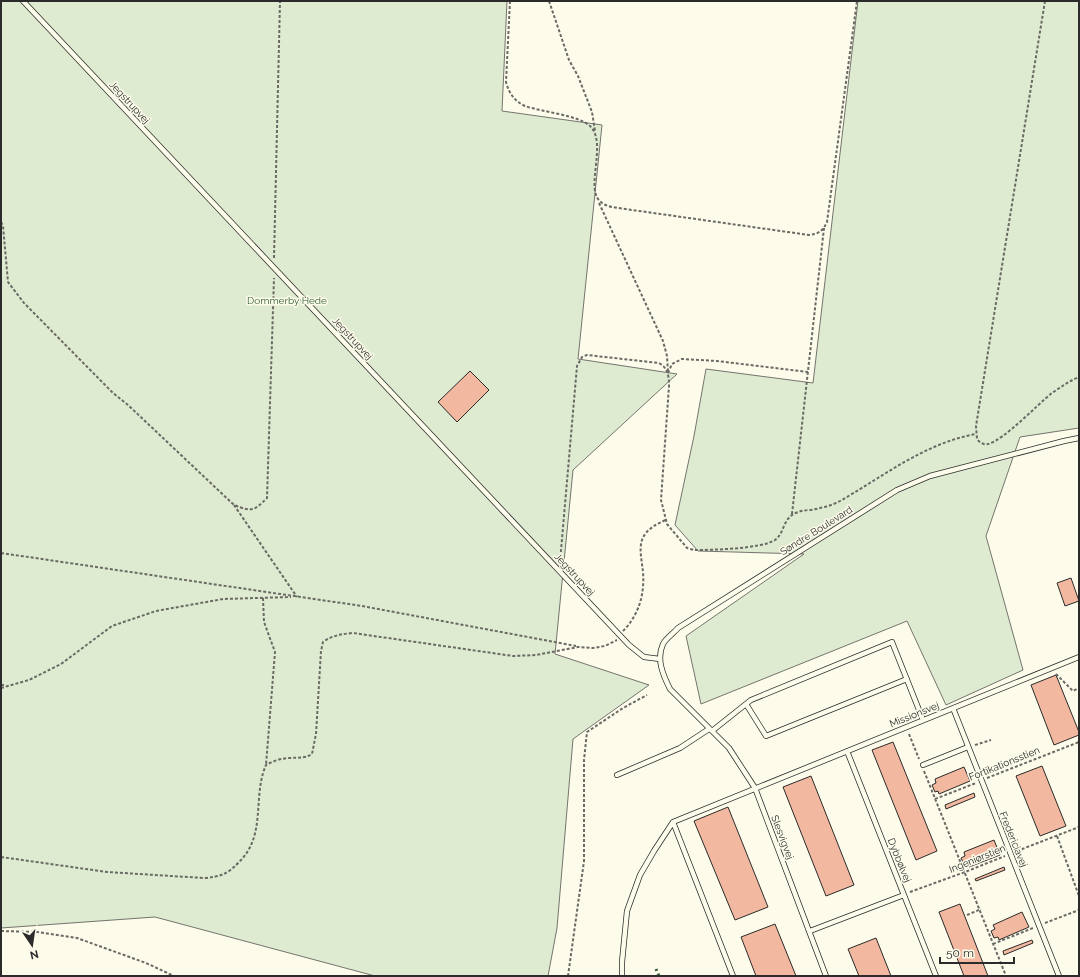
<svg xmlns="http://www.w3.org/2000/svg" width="1080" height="977" font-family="Raleway,sans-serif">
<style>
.green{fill:#deebd1;stroke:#74746e}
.building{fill:#f2b8a0;stroke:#2b2b2b}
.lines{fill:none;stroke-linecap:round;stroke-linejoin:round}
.lane-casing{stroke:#2b2b2b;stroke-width:6}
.path{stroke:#6a6964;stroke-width:2;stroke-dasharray:3 2;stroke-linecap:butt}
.lane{stroke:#fdfbea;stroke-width:4.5}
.hedge{stroke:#34623c;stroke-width:3;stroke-dasharray:2 3;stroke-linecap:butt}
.labels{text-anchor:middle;stroke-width:3;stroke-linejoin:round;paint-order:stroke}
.street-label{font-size:10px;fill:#2b2b2b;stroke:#fdfbea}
.park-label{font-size:10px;fill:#34623c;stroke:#fdfbea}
</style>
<rect width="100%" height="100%" fill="#fdfbea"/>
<!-- green -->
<path class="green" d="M1,1H507L502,111L602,125L578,359L677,374L573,470L555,654L649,685L573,739L557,928L548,976H375L155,917L1,928Z
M858,1H1079V428L1020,437L986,536L1023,670L946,705L907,621L701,704L686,636L804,554L698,551L675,525L694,436L706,369L813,383Z"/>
<!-- building -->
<path class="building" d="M470,371L489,390L457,422L438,402Z
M1071,578L1079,601L1065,606L1057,583Z
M1056,675L1079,732V735L1054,745L1031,685Z
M893,742L937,851L916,860L872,750Z
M1042,766L1066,826L1040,836L1016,776Z
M964,767L970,781L939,794L938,791L935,792L932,785L936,783L935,779Z
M811,776L854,885L826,896L783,787Z
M974,793L975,797L946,809L945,805Z
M728,807L768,907L735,920L694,821Z
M994,840L1000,855L969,867L968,865L965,866L961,858L965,856L964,852Z
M1004,867L1005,870L976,881L975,879Z
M960,904L988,976H964L939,912Z
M1022,912L1029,927L999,940L998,937L994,938L991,931L995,929L993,925Z
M775,924L796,976H756L741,937Z
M876,938L891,976H859L848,949Z
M1032,940L1033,943L1004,955L1003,951Z"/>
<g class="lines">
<!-- lane casing -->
<g class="lane-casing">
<path id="lane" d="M23,1L629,645L644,657L660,659
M746,704L766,736L907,679
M953,708L1059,976
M712,731L751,700L892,642L923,720
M847,751L936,976
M923,765L968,747
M617,775L680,748L709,729
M673,822L733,976
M810,931L904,895
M622,976V962L627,911L640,875L654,851L673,822L1079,657
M826,976L755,788L729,748L670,689C663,675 656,659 663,644C666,638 674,633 678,628L897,490L930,476L1064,441L1079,438"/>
</g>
<!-- path -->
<path class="path" d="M510,1L506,82C509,93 514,101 525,106C542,112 578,115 590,126C608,143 584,190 601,202C605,206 612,207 618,208L809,235C818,234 823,231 827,222L857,1
M549,1L569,60L578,76L592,112L595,131
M1045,1L976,426L977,439C980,443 984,445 988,444C1004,440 1037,405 1052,393C1061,387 1069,381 1079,377
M599,203L663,341L667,356L668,372
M1,222L3,226L8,282L24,303L113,393L128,405L234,505C252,512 254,511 267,498L274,278
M274,258L280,1
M668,373L672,364L682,359L717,361L808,372
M234,505L297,597
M792,514L824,228
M1,553L362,606L576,646
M560,562L577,366L582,357L587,355L659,363C668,368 669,376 669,386L661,500L667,524L687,548L694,550C711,550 761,549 775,540C784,534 783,519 794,514C799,511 805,510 811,510C821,508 831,506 840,501C884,476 925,443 976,434
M263,598L264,622L275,652L266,765
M623,631C635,619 642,603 643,586C646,557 626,536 666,520
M1056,674L1073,691L1077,689
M1,685H6
M1,688L29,680L61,664L112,626L156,611L223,599L291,597
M909,734L919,759
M975,745L991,740
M924,771L1006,976
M987,778L1079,742
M935,799L976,783
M1057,836L1079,896
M1017,851L1079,827
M1,857L107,872L204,878C220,877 228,874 239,862C267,835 252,797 266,765C273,761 282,758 290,758C299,757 304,759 312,754L316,734L321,651L323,642C333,635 342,634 353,633L513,656L536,655L578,647L593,648L605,646L617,640
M910,892L965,872L1005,856
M967,915L981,909
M1045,923L1079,910
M1,931L37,932L77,938L146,963L174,976
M993,944L1033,928
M568,976L584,861V760L587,732L623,708L647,695"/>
<!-- lane -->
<use href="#lane" class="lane"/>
<!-- hedge -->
<path class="hedge" d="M656,969L659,976"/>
</g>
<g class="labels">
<!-- street labels -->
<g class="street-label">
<text transform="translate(130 102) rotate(47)" y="4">Jegstrupvej</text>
<text transform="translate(353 338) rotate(47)" y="4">Jegstrupvej</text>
<text transform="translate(816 530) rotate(-32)" y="4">Søndre Boulevard</text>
<text transform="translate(575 574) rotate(47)" y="4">Jegstrupvej</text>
<text transform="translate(914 714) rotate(-22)" y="4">Missionsvej</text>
<text transform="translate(1004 763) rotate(-22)" y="4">Fortikationsstien</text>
<text transform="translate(783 837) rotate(69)" y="4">Slesvigvej</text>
<text transform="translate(1014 839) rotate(68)" y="4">Fredericiavej</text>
<text transform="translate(977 858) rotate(-22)" y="4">Ingeniørstien</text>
<text transform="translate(900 860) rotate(68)" y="4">Dybbølvej</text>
</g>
<!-- park labels -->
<g class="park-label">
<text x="287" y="304">Dommerby Hede</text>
</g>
</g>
<!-- border -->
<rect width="1080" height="977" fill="none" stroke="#2b2b2b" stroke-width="4"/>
<!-- north arrow -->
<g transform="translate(32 945) rotate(167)" stroke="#fdfbea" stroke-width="3" paint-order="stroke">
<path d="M0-3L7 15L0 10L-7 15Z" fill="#2b2b2b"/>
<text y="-6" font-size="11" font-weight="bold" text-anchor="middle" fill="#2b2b2b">N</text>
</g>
<!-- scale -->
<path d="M940 957v6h74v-6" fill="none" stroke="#2b2b2b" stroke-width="2"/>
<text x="946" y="957" font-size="12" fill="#2b2b2b" stroke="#fdfbea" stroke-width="3" paint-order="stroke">50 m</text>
</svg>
